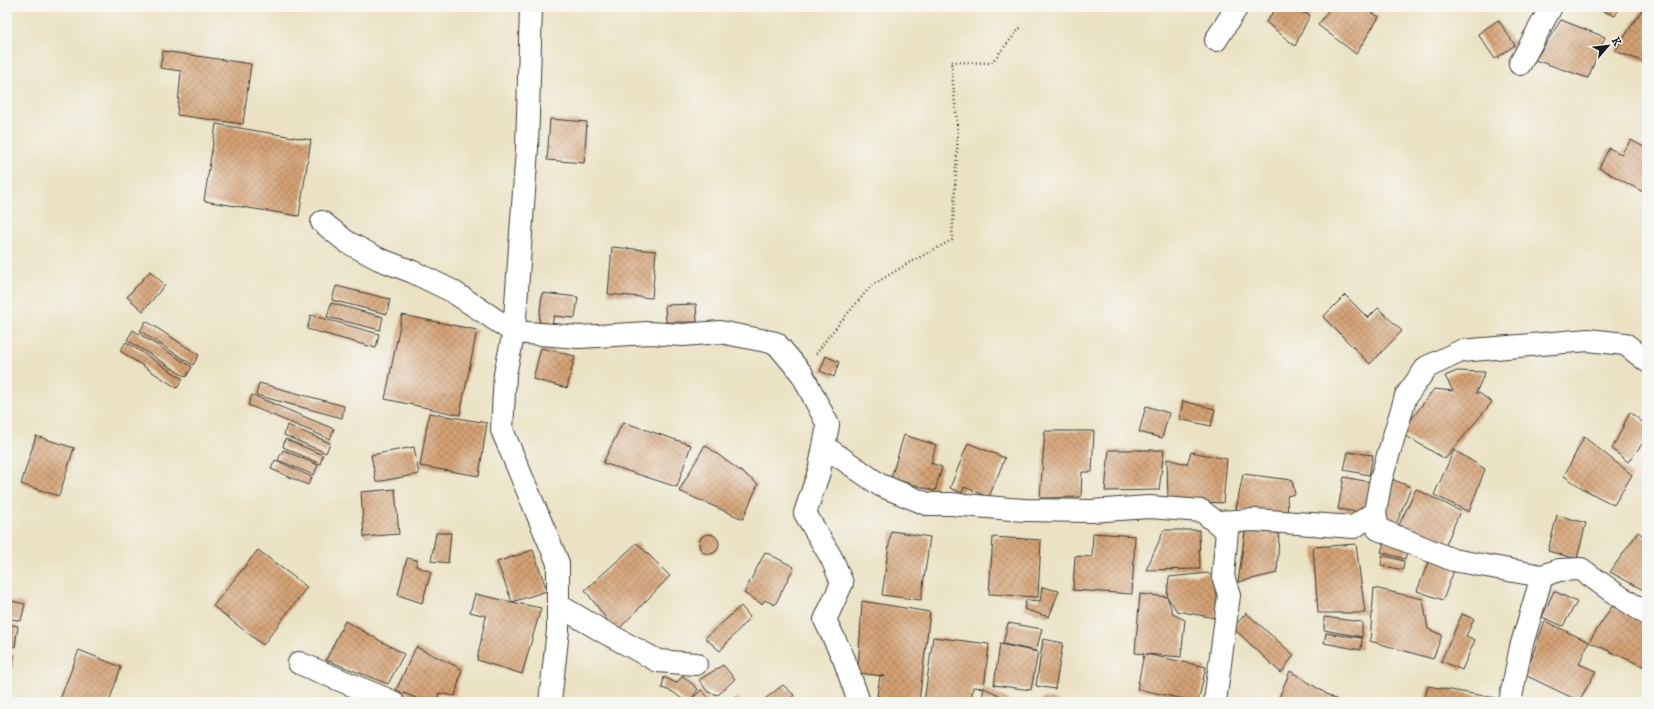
<svg xmlns="http://www.w3.org/2000/svg" width="1654" height="709" font-family="'IM FELL DW Pica',serif">
<style>
.building{fill:url(#building-cross-hatch)}
.lines{fill:none;stroke-linecap:round;stroke-linejoin:round}
.minor-casing{stroke:#3b3a35;stroke-width:24}
.path{stroke:#3b3a35;stroke-width:2.5;stroke-dasharray:1 3;stroke-linecap:butt}
.minor{stroke:#fff;stroke-width:22}
</style>
<defs>
<pattern id="building-cross-hatch" width="8" height="8" patternUnits="userSpaceOnUse"><rect width="8" height="8" fill="#d3a173"/><path d="M0 0l8 8M0 8l8-8" fill="none" stroke="#aa825e"/></pattern>
</defs>
<rect width="100%" height="100%" fill="#f6f6f2"/>
<filter id="ink" filterUnits="userSpaceOnUse"><feTurbulence type="fractalNoise" baseFrequency=".025" numOctaves="2"/><feDisplacementMap in="SourceGraphic" scale="8" xChannelSelector="R" yChannelSelector="G"/><feConvolveMatrix kernelMatrix="1 2 1 2 8 2 1 2 1" color-interpolation-filters="sRGB"/></filter>
<filter id="wash" filterUnits="userSpaceOnUse"><feTurbulence type="fractalNoise" baseFrequency=".012" numOctaves="4" result="noise"/><feDisplacementMap in="SourceGraphic" scale="16" xChannelSelector="R" yChannelSelector="G"/><feGaussianBlur stdDeviation="0.9" result="paint"/><feColorMatrix in="noise" values="0 0 0 0 0 0 0 0 0 0 0 0 0 0 0 0 0 1.4 0 .05"/><feComposite in="paint" operator="in"/></filter>
<g filter="url(#wash)">
<rect width="100%" height="100%" fill="#eae2c3"/>
<g id="blocks">
<!-- building -->
<path class="building" d="M1277,7H1285L1310,15L1295,46L1266,22Z
M1331,7H1363L1379,17L1356,54L1318,25Z
M1594,7H1620L1615,16Z
M1644,7H1647V63L1615,51Z
M1498,20L1515,45L1495,59L1478,34Z
M1561,20L1605,37L1588,78L1535,60Z
M163,51L251,64L243,124L177,115L181,71L160,68Z
M550,119L587,122L584,163L547,160Z
M216,124L311,140L299,216L204,201Z
M1631,140L1647,149V191L1645,193L1599,168L1609,148L1621,154Z
M612,247L656,251L652,298L608,294Z
M150,271L165,285L143,311L127,297Z
M336,286L390,299L387,314L332,300Z
M542,293L578,297L575,318L554,316L552,324L539,322Z
M1345,295L1368,318L1378,308L1402,331L1370,364L1323,317Z
M331,303L383,317L380,330L327,317Z
M696,304L697,322H666L665,305Z
M311,315L379,334L376,348L307,329Z
M402,315L477,330L460,415L385,399Z
M146,321L199,355L193,365L140,331Z
M133,330L192,367L186,377L127,340Z
M126,342L183,379L177,388L120,351Z
M541,348L575,356L567,388L533,379Z
M826,356L839,362L834,377L820,371Z
M1457,371L1485,372L1476,393H1479L1492,402L1445,459L1401,433L1434,389L1453,391L1445,376Z
M259,383L344,406L342,418L256,395Z
M252,395L334,429L330,439L248,405Z
M1183,401L1215,409L1211,426L1179,419Z
M1146,406L1169,413L1162,438L1139,432Z
M1630,412L1647,426V438L1628,462L1612,449Z
M429,413L487,423L479,476L420,466Z
M623,422L691,445L677,487L603,463Z
M287,425L330,443L326,453L284,435Z
M1045,431H1094L1092,472H1082L1081,497L1040,498Z
M904,435L936,445L931,463L942,467L935,491L891,478Z
M36,436L74,448L59,496L21,484Z
M1584,437L1632,475L1614,505L1585,490L1564,476Z
M285,439L323,455L320,464L283,447Z
M968,443L1005,458L989,497L964,487L962,493L950,488Z
M705,445L758,484L743,519L679,491Z
M414,447L419,474L376,482L371,455Z
M283,450L318,465L314,475L278,460Z
M1109,450H1164L1159,490L1105,491Z
M1454,450L1485,469L1469,512L1434,495Z
M1191,452L1227,459L1223,503L1168,500L1167,459L1187,464Z
M1348,452L1373,455L1369,475L1344,470Z
M275,460L312,477L308,485L271,469Z
M1243,474L1292,480L1295,494L1287,496L1288,517L1236,509Z
M1344,477L1370,482L1364,513L1338,509Z
M1389,478L1411,487L1396,525L1382,517Z
M395,489L399,534L364,537L361,492Z
M1416,489L1460,511L1445,547L1398,527Z
M1557,515L1586,523L1577,559L1548,551Z
M1246,525L1279,534L1277,573L1238,582Z
M1164,530H1199L1200,569L1146,570Z
M891,531L930,537L921,600L882,595Z
M1638,532L1647,539V592L1610,572Z
M436,533H451L448,563L431,561Z
M1093,533L1135,536L1132,594L1073,590L1075,556L1092,557Z
M699 544a10 10 0 1 1 20 0a10 10 0 1 1-20 0Z
M993,537L1041,540L1038,597L989,594Z
M1385,539L1408,547L1405,559L1381,552Z
M637,543L670,576L616,632L585,590Z
M1356,544L1365,613H1318L1313,547Z
M258,550L307,587L263,645L213,606Z
M533,550L547,591L512,602L541,608L522,674L477,660L486,616L470,612L475,594L512,602L497,562Z
M765,552L794,567L775,605L765,600L762,604L744,593Z
M1383,555L1404,561L1403,570L1381,565Z
M1431,555L1456,565L1443,600L1417,591Z
M407,558L417,560L416,566L431,572L422,603L398,595Z
M1208,573L1221,584L1215,618L1177,611L1167,597L1169,577Z
M1042,587L1059,591L1049,617L1024,609L1026,600L1040,601Z
M1374,588L1423,599L1428,629L1442,635L1433,659L1370,641Z
M1554,591L1577,602L1563,626L1542,617Z
M1140,594L1167,597L1173,614L1185,620L1181,657L1146,654L1206,667L1198,702L1137,689L1144,654L1135,653Z
M7,600L25,604L21,621L7,618Z
M862,601L930,612L919,702H890V699L877,696L880,676H884L858,673Z
M741,606L750,617L720,651L705,638Z
M1612,606L1647,625V668L1589,642L1579,664L1596,671L1579,701L1525,675L1545,621L1589,642Z
M1246,613L1294,655L1281,673L1233,628Z
M1462,614L1474,619L1466,636L1475,640L1462,670L1441,661Z
M1324,617L1362,622V637L1324,630Z
M345,621L404,654L388,684L326,660Z
M1008,623L1042,629L1036,651L1003,644Z
M7,624L18,626L15,647L7,645Z
M1326,633L1362,638L1361,650L1324,643Z
M933,637L989,644L984,688L1014,702H981L984,688L973,687L971,702H924Z
M1043,639L1063,643L1055,689L1036,686Z
M1000,644L1038,652L1031,690L994,685Z
M416,647L462,669L455,696L439,693L436,702H426L396,690Z
M79,650L121,667L109,702H59Z
M7,653L14,655L11,672L7,671Z
M723,665L735,679L718,695L708,692L699,680Z
M1290,671L1330,696L1341,702H1277Z
M683,676L698,689L689,702H686L673,692L662,688L664,677L676,683Z
M783,685L794,695L788,702H761Z
M1428,686L1496,698L1495,702H1424Z
M701,690L713,702H689Z
M737,697L741,702H732Z
M1044,698L1060,701V702H1037Z"/>
</g>
</g>
<g filter="url(#ink)">
<use href="#blocks" fill-opacity="0" stroke="#3b3a35" stroke-width="1"/>
<g class="lines">
<!-- minor casing -->
<g class="minor-casing">
<path id="minor" d="M531,7L527,149L514,332L505,374L502,430L558,563V630L550,702
M1216,40L1237,7
M1520,64L1551,7
M322,222L347,242L379,259L413,272L452,291L514,332L579,337L649,333L683,335L720,332L776,343L802,374L828,425L819,472L805,513L832,559L842,583L825,620L844,659L859,702
M824,446L880,485L927,504H951L1024,510L1091,511L1149,507L1202,511L1227,531L1223,576L1229,595L1215,702
M1217,522L1254,520L1354,527L1375,512
M1542,576L1453,560L1378,529L1375,512L1381,479L1406,396L1427,367L1461,351L1588,340L1625,344L1647,361
M558,605L604,632L658,661L696,664
M299,663L393,702
M1510,702L1521,647L1542,576L1559,570L1581,569L1613,592L1647,614"/>
</g>
<!-- path -->
<path class="path" d="M816,354L828,337L871,286L907,264L952,240L958,134L951,62L991,63L1021,27"/>
<!-- minor -->
<use href="#minor" class="minor"/>
</g>
</g>
<!-- margin -->
<rect width="1654" height="709" fill="none" stroke="#f6f6f2" stroke-width="24"/>
<!-- north arrow -->
<g transform="translate(1608 46) rotate(62)" stroke="#f6f6f2" stroke-width="3" paint-order="stroke">
<path d="M0-3L7 15L0 10L-7 15Z" fill="#1c1c1c"/>
<text y="-6" font-size="11" font-weight="bold" text-anchor="middle" fill="#1c1c1c">K</text>
</g>
</svg>
